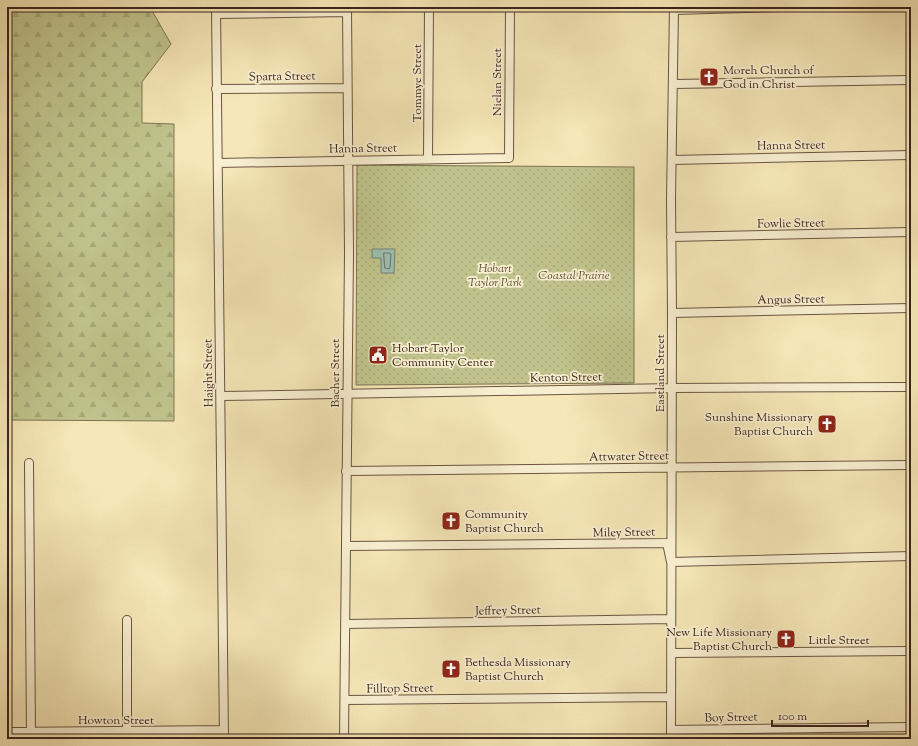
<svg xmlns="http://www.w3.org/2000/svg" width="918" height="746" font-family="'Sorts Mill Goudy',serif">
<style>
.forest{fill:url(#forest-firs);stroke:#7e7454}
.park{fill:url(#park-dots);stroke:#7e7454}
.water{fill:#9cbfb2;stroke:#758176}
.lines{fill:none;stroke-linecap:round;stroke-linejoin:round}
.shore{stroke:#6c7266;stroke-width:1}
.minor-casing{stroke:#6a5542;stroke-width:10}
.minor{stroke:#f8efd0;stroke-width:8}
.labels{text-anchor:middle;stroke-width:3.5;stroke-linejoin:round;paint-order:stroke}
.poi-label{font-size:12px;fill:#3b241b;stroke:#f8efd0;text-anchor:start}
.street-label{font-size:12px;fill:#3b241b;stroke:#f8efd0}
.park-label{font-size:12px;font-style:italic;fill:#5c4c37;stroke:#f8efd0}
</style>
<defs>
<pattern id="forest-firs" width="22" height="20" patternUnits="userSpaceOnUse"><rect width="22" height="20" fill="#c0c48c"/><path d="M5 1l3.5 6h-7zM16 11l3.5 6h-7z" fill="#a6a878"/></pattern>
<pattern id="park-dots" width="8" height="8" patternUnits="userSpaceOnUse"><rect width="8" height="8" fill="#c0c48c"/><path d="M2 2h.1M6 6h.1" fill="none" stroke="#a6a878" stroke-width="1.8" stroke-linecap="round"/></pattern>
</defs>
<rect width="100%" height="100%" fill="#f5e7b7"/>
<filter id="stains"><feTurbulence type="fractalNoise" baseFrequency=".005" numOctaves="4"/><feColorMatrix values="0 0 0 0 .2 0 0 0 0 .09 0 0 0 0 .02 0 0 0 .5 -.17"/></filter>
<radialGradient id="worn" r=".72"><stop offset=".6" stop-color="#630" stop-opacity="0"/><stop offset="1" stop-color="#630" stop-opacity=".3"/></radialGradient>
<!-- forest -->
<path class="forest" d="M7,7H144L151,9L171,44L142,82V123L174,124V421L7,420Z"/>
<!-- park -->
<path class="park" d="M357,165L634,167V383L356,385Z"/>
<!-- water -->
<path class="water" d="M372,249H395L394,273H381V258H372Z"/>
<g class="lines">
<!-- shore -->
<path class="shore" d="M384,253H389L391,254L390,267L389,269L385,268Z"/>
<!-- minor casing -->
<g class="minor-casing">
<path id="minor" d="M216,7L224,739
M674,10L782,7
M216,14L347,12
M674,84L911,80
M216,89L347,88
M428,158L429,7
M672,160L911,155
M218,163L509,158L510,7
M671,237L911,232
M672,313L911,308
M221,396L672,388L911,387
M29,463L31,739
M346,471L911,465
M346,546L667,543L671,562L911,556
M345,624L671,619
M672,653L911,651
M345,700L671,697
M671,730L911,727
M7,732L224,730
M127,739V620
M344,739L349,253L347,7
M671,739L672,313L671,199L674,7"/>
</g>
<!-- minor -->
<use href="#minor" class="minor"/>
</g>
<!-- icons -->
<defs>
<g id="church-square" transform="scale(1)"><rect x="-9" y="-9" width="18" height="18" rx="4" fill="#8f2418" stroke="#f8efd0"/><path d="M-1.2-6h2.4v3.5h3.3v2.4h-3.3V6h-2.4V-.1h-3.3v-2.4h3.3Z" fill="#fff"/></g>
<g id="civic-square" transform="scale(1)"><rect x="-9" y="-9" width="18" height="18" rx="4" fill="#8f2418" stroke="#f8efd0"/><path d="M-.6-6.5H3V-4.5H.6V-3L4-1V1h2V6H-6V1h2V-1L-.6-3ZM-1.2 2.5V6h2.4V2.5Z" fill="#fff"/></g>
</defs>
<g fill-rule="evenodd">
<use href="#church-square" x="709" y="77"/>
<use href="#civic-square" x="378" y="355"/>
<use href="#church-square" x="827" y="424"/>
<use href="#church-square" x="451" y="521"/>
<use href="#church-square" x="786" y="639"/>
<use href="#church-square" x="451" y="669"/>
</g>
<g class="labels">
<!-- poi labels -->
<g class="poi-label">
<text x="723" y="74">Moreh Church of<tspan x="723" dy="14">God in Christ</tspan></text>
<text x="392" y="352">Hobart Taylor<tspan x="392" dy="14">Community Center</tspan></text>
<text x="813" y="421" text-anchor="end">Sunshine Missionary<tspan x="813" dy="14">Baptist Church</tspan></text>
<text x="465" y="518">Community<tspan x="465" dy="14">Baptist Church</tspan></text>
<text x="772" y="636" text-anchor="end">New Life Missionary<tspan x="772" dy="14">Baptist Church</tspan></text>
<text x="465" y="666">Bethesda Missionary<tspan x="465" dy="14">Baptist Church</tspan></text>
</g>
<!-- street labels -->
<g class="street-label">
<text transform="translate(282 76) rotate(-1)" y="4">Sparta Street</text>
<text transform="translate(497 82) rotate(-90)" y="4">Nielan Street</text>
<text transform="translate(417 83) rotate(-90)" y="4">Tommye Street</text>
<text transform="translate(791 145) rotate(-1)" y="4">Hanna Street</text>
<text transform="translate(363 148) rotate(-1)" y="4">Hanna Street</text>
<text transform="translate(791 223) rotate(-1)" y="4">Fowlie Street</text>
<text transform="translate(791 299) rotate(-1)" y="4">Angus Street</text>
<text transform="translate(208 373) rotate(-91)" y="4">Haight Street</text>
<text transform="translate(335 373) rotate(-90)" y="4">Bacher Street</text>
<text transform="translate(660 373) rotate(-90)" y="4">Eastland Street</text>
<text transform="translate(566 377) rotate(-1)" y="4">Kenton Street</text>
<text transform="translate(629 456) rotate(-1)" y="4">Attwater Street</text>
<text transform="translate(624 532) rotate(-1)" y="4">Miley Street</text>
<text transform="translate(508 610) rotate(-1)" y="4">Jeffrey Street</text>
<text x="839" y="644">Little Street</text>
<text transform="translate(400 688) rotate(-1)" y="4">Filltop Street</text>
<text transform="translate(731 717) rotate(-1)" y="4">Boy Street</text>
<text x="116" y="724">Howton Street</text>
</g>
<!-- park labels -->
<g class="park-label">
<text x="495" y="272">Hobart<tspan x="495" dy="14">Taylor Park</tspan></text>
<text x="574" y="279">Coastal Prairie</text>
</g>
</g>
<!-- margin -->
<rect width="918" height="746" fill="none" stroke="#f5e7b7" stroke-width="24"/>
<rect x="8" y="8" width="902" height="730" fill="none" stroke="#3b241b" stroke-width="2"/>
<rect x="12" y="12" width="894" height="722" fill="none" stroke="#3b241b"/>
<!-- scale -->
<path d="M772 720v6h96v-6" fill="none" stroke="#3b241b" stroke-width="2"/>
<text x="778" y="720" font-size="12" fill="#3b241b" stroke="#f8efd0" stroke-width="3" paint-order="stroke">100 m</text>
<rect width="100%" height="100%" filter="url(#stains)"/>
<rect width="100%" height="100%" fill="url(#worn)"/>
</svg>
